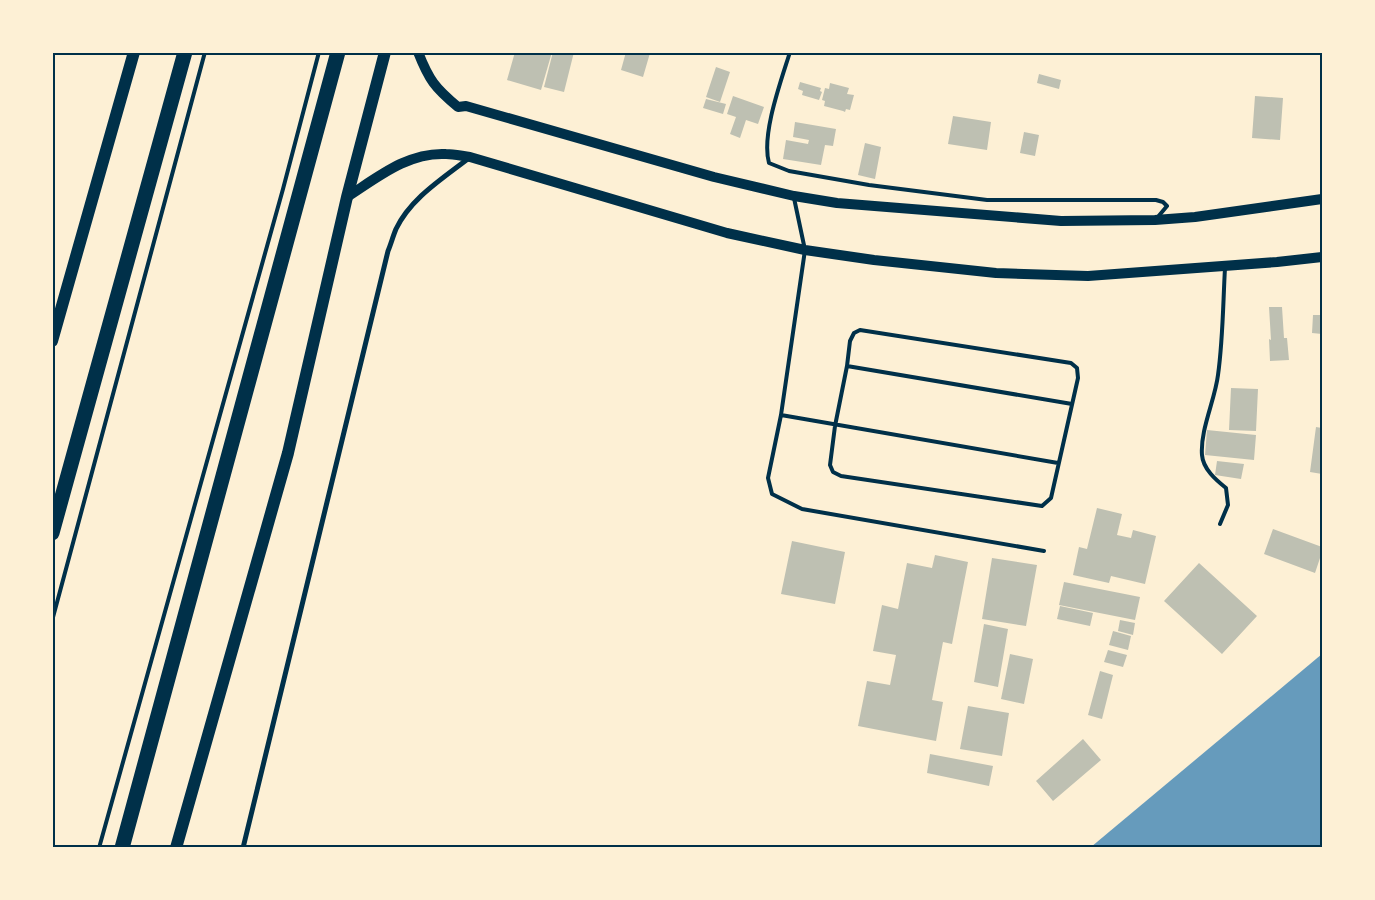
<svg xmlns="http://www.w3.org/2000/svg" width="1375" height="900" font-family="Raleway,sans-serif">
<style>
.water{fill:#669bbc}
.building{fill:#bec0b2}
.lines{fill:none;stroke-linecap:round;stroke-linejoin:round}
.service{stroke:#003049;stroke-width:4}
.minor{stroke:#003049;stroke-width:5}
.secondary{stroke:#003049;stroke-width:10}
.primary{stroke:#003049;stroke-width:12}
.motorway{stroke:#003049;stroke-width:15}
.neatline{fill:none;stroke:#003049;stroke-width:2}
</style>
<rect width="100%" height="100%" fill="#fdf0d5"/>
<!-- water -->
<path class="water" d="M1322,654V847H1091Z"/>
<!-- building -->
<path class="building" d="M515,52H552L541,90L507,80Z
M553,52H574L564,92L544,87Z
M626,52L650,53L643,77L621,70Z
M716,67L730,72L720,102L706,97Z
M1039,74L1061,80L1059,89L1037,83Z
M800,82L821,88L820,91L822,92L819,100L802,95L803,91L798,89Z
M830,83L849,88L847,94L854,95L850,110L846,109L845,112L843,111L824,106L825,101L822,100L825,88L829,89Z
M733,96L764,107L758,124L746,120L740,138L730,134L736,117L727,114Z
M1255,96L1283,98L1280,140L1252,138Z
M706,99L726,104L723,114L703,108Z
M953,116L991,122L987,150L948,144Z
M795,122L836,129L833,146L825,145L821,165L783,159L786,140L808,144L809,140L793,137Z
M1024,132L1039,135L1035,156L1020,153Z
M865,143L881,147L875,179L858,175Z
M1269,307H1282L1284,338H1287L1289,360L1270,361L1269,339L1271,340Z
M1313,315H1322V334L1312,333Z
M1231,388L1258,389L1256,431L1229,430Z
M1316,427L1322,428V474L1310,472Z
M1207,430L1256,435L1254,460L1205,455Z
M1217,461L1244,464L1241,479L1215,475Z
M1097,508L1122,514L1117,535L1131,538L1133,530L1156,536L1145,584L1111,576L1109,583L1073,575L1079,547L1087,549Z
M1273,529L1322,547V552L1315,573L1264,554Z
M792,541L845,552L835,604L781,594Z
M935,555L968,562L952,644L943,642L932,700L943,702L936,741L858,726L867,681L890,685L896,655L873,651L882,605L898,609L907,563L932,568Z
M992,558L1037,565L1026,626L982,619Z
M1199,563L1257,616L1222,654L1164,601Z
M1064,582L1140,597L1135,620L1059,605Z
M1060,606L1093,613L1090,626L1057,619Z
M1120,620L1135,623L1133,635L1118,631Z
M984,624L1008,629L998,687L974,682Z
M1113,631L1131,636L1128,650L1109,645Z
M1108,650L1127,655L1123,667L1104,662Z
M1010,654L1033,659L1024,704L1001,699Z
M1100,671L1113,675L1102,719L1088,715Z
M968,706L1009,713L1002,756L960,749Z
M1083,739L1101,760L1053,801L1036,781Z
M930,754L993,766L989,786L927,773Z"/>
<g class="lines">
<!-- service -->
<path class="service" d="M790,52C781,81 761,135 769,163L789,171L869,185L987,200H1156L1163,202L1167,206L1157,218
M794,198L805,250L781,415L768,478L772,494L802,509L1044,551
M847,366L850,341L854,333L860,330L1071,363L1077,368L1078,378L1051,498L1042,506L841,476L833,472L830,465L835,426L847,366L1072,404
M781,415L1058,463
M1220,524L1228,505L1226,488C1216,480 1203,469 1202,455C1200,430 1215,400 1218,375C1223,340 1223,303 1225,268
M52,621L205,52
M99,848L283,189L319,52"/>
<!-- minor -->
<path class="minor" d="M243,848L388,251C391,244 393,236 396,229C411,198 442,179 469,158"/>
<!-- secondary -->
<path class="secondary" d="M418,52C429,80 435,88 458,107L466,106L714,177L794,196L837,203L1061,221L1155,220L1195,217L1322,199
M347,197C378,177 408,152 446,154C454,154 462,156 470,157L727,233L805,250L874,260L996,273L1088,276L1277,262L1322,257"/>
<!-- primary -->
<path class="primary" d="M52,341L134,52
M176,848L288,453L347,197L385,52"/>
<!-- motorway -->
<path class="motorway" d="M52,533L185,52
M122,848L338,52"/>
</g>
<!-- border -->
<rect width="1375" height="900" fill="none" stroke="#fdf0d5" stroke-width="108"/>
<rect x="54" y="54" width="1267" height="792" class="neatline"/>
</svg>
